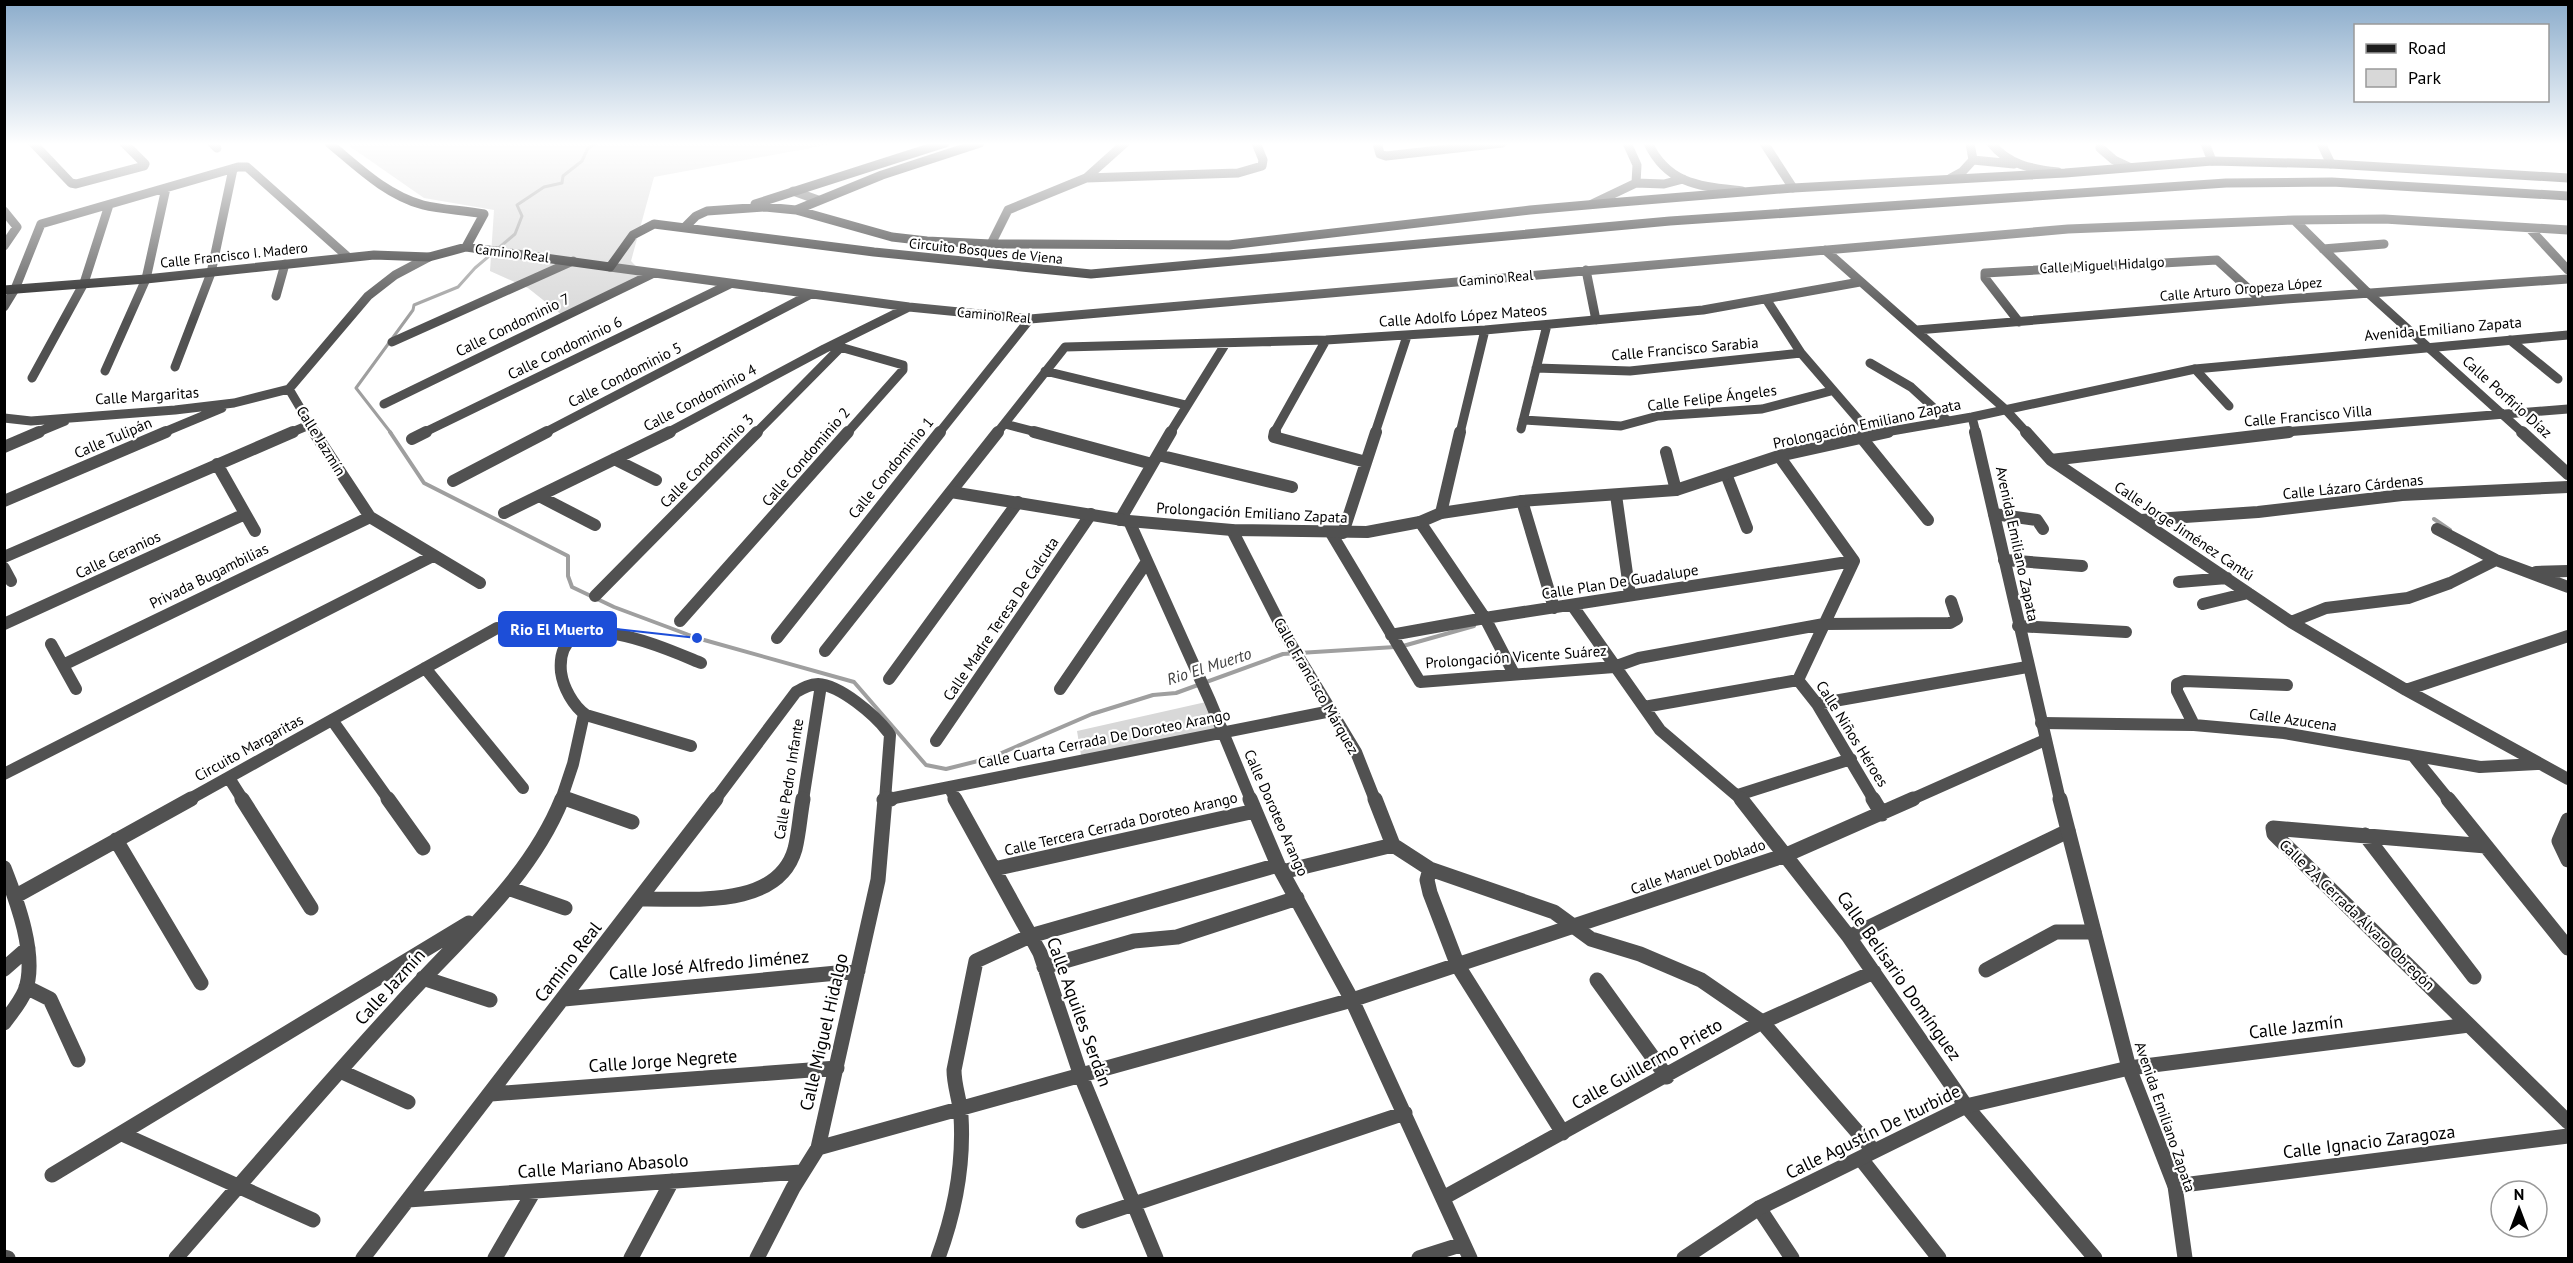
<svg xmlns="http://www.w3.org/2000/svg" width="2573" height="1263" font-family="'PT Sans',sans-serif">
<style>
.green{fill:#d8d8d8}
.lines{fill:none;stroke-linecap:round;stroke-linejoin:round}
.stream-far1{stroke:#9f9f9f;stroke-width:3}
.stream{stroke:#9f9f9f;stroke-width:4}
.minor-far2{stroke:#515151;stroke-width:9}
.minor-far1{stroke:#515151;stroke-width:12}
.minor{stroke:#515151;stroke-width:15}
.tertiary-far2{stroke:#515151;stroke-width:9}
.tertiary-far1{stroke:#515151;stroke-width:12}
.tertiary{stroke:#515151;stroke-width:15}
.secondary{stroke:#1e1e1e;stroke-width:9}
.labels{text-anchor:middle;stroke-width:4.5;stroke-linejoin:round;paint-order:stroke}
.far-street-label{font-size:14px;fill:#000;stroke:#fff}
.street-label{font-size:15px;fill:#000;stroke:#fff}
.water-label{font-size:16px;font-style:italic;fill:#404040;stroke:#fff}
.near-street-label{font-size:18px;fill:#000;stroke:#fff}
.leader{fill:none;stroke:#1d4ed8;stroke-width:2}
.callout-dot{fill:#1d4ed8;stroke:#fff;stroke-width:2}
.callout{fill:#1d4ed8;stroke:#1d4ed8;stroke-width:2}
.callout-label{font-size:16px;text-anchor:middle;font-weight:bold;fill:#fff}
</style>
<rect width="100%" height="100%" fill="#fff"/>
<!-- green -->
<path class="green" d="M345,143H837L654,177L631,261L649,280L567,319L528,288L490,271L494,210L424,198Z
M1206,702L1219,731L1082,761L1077,731Z"/>
<g class="lines">
<!-- stream-far1 -->
<path class="stream-far1" d="M391,433L356,388L413,310L414,305L458,287L475,268L515,234L522,216L517,205L544,187L562,183L563,176L582,161L588,148L597,143"/>
<!-- stream -->
<path class="stream" d="M390,432L424,483L568,556V576L572,587L614,607L697,638L854,682L926,765L946,769L990,758L1092,714L1153,695L1176,693L1283,654L1395,647
M2434,519L2450,530
M1403,646L1474,626"/>
<!-- minor-far2 -->
<path class="minor-far2" d="M33,143L71,183L76,184L144,166L145,164L124,143
M212,143L217,148
M1377,143L1380,154L1386,156L1502,143
M1764,143L1793,188
M2205,143L2212,161
M2321,143L2331,164
M2100,148L2114,160L2129,167
M1086,178L1238,173L1262,166L1263,160L1256,143
M4,211L17,227L4,246
M2294,220L2368,293L2523,433
M2529,228L2568,270
M991,244L1008,210L1086,178L1125,143
M2323,249L2384,244
M1825,250L2005,409L2027,433
M610,267L909,307L1030,319L2068,229L2294,220L2384,219L2568,230
M1586,270L1596,320
M276,296L285,264
M1766,299L1801,353L1870,433
M4,307L15,289L41,224L238,167H247L348,257
M2019,322L1985,278V273L2217,260L2262,301
M1917,330L2286,299L2568,279
M2510,340L2558,379
M392,342L573,261
M833,345L903,365V370L847,433
M1870,363L1911,387L1948,421
M175,367L211,273L233,169
M1536,368L1630,371L1801,353
M2195,369L2229,406
M105,371L146,279L166,188
M1045,371L1186,405
M32,378L84,283L109,205
M384,404L654,273
M4,418L31,421L175,410L234,403L289,389
M1523,420L1621,426L1658,416L1762,409L1831,391
M1005,424L1040,433
M1521,429L1547,325
M36,433L65,421
M162,433L222,408
M290,433L309,425
M315,433L289,389L368,296L395,275L429,257
M423,433L730,284
M544,433L811,294
M667,433L824,349L909,307
M756,433L840,348
M939,433L1030,319
M997,433L1065,347L1326,340L1485,330L1703,310L1860,282
M1170,433L1226,343
M1274,433L1326,340
M1375,433L1407,336
M1460,433L1485,330
M2272,433L2568,409"/>
<!-- minor-far1 -->
<path class="minor-far1" d="M314,432L370,517L480,583
M1034,432L1152,464
M1275,432L1274,437L1366,462
M1868,432L1871,435
M2026,432L2051,460L2291,622L2406,690L2568,779
M2522,432L2568,474
M1861,437L1928,520
M412,439L426,432
M4,447L39,432
M1666,452L1676,490
M1158,455L1292,487
M1779,456L1854,561L1798,680L1817,704L1874,800
M614,459L656,480
M2051,460L2289,432
M217,464L255,531
M1726,474L1747,528
M453,481L547,432
M1616,495L1630,595
M539,496L595,525
M4,501L166,432
M1522,501L1554,608
M504,513L670,432
M1441,513L1460,432
M1994,514L2037,520L2043,529
M1120,520L1171,432
M2141,520L2258,512L2402,495L2568,487
M1129,521L1210,701L1251,800
M1420,522L1485,618L1514,674
M2437,529L2496,560L2568,587
M1232,530L1286,636L1356,752L1375,800
M1331,533L1420,682L1614,667L1639,658L1824,624L1950,623L1957,619L1951,601
M1343,533L1376,432
M4,557L293,432
M2004,560L2082,566
M4,568L11,581
M2536,572L2568,571
M2179,582L2227,578
M595,596L757,432
M2203,604L2248,593
M1572,605L1660,730L1742,800
M680,621L848,432
M2291,622L2326,608L2408,598L2450,583L2496,560
M4,624L245,514
M2018,626L2126,632
M1391,635L1485,618L1854,561
M777,638L940,432
M51,644L76,689
M825,651L998,432
M63,665L370,517
M425,668L523,788
M889,679L1018,502
M1060,689L1146,563
M2406,690L2568,636
M1817,704L2027,667
M1644,707L1798,680
M332,720L389,800
M2041,723L2194,725L2284,733L2480,767L2537,764
M2194,725L2177,691V684L2184,681L2287,685
M936,741L1091,514
M691,746L586,715C573,706 563,687 561,672C554,596 669,650 701,663
M2414,757L2449,800
M4,774L433,556
M229,778L243,800
M949,787L956,800
M1738,795L1851,759
M563,797L572,800
M188,800L497,628
M561,800L573,764L584,714
M715,800L796,692C803,688 810,684 818,684C840,685 875,715 888,732L890,735L885,800
M803,800L821,685
M884,800L1331,711
M1910,800L2045,740"/>
<!-- minor -->
<path class="minor" d="M242,799L311,908
M388,799L423,848
M567,799L632,822
M955,799L1040,953L1081,1076L1156,1258
M1250,799L1278,865L1352,1000L1470,1258
M1375,799L1393,845
M1741,799L1849,937L1966,1106L2095,1258
M1873,799L1882,814
M2448,799L2568,948
M884,800L891,799
M2568,820L2559,841L2568,860
M2365,835L2474,977
M116,840L201,983
M1393,845L1430,869L1554,912L1591,939L1640,954L1701,980L1762,1022L1873,1150
M2486,846L2273,828L2274,834L2568,1122
M4,868C17,901 38,957 25,991C20,1003 11,1013 4,1023
M994,869L1255,811
M1430,869L1427,880L1430,893L1458,966L1563,1133
M1282,872L1393,845
M508,888L565,908
M16,896L191,799
M641,899C689,898 778,910 795,849C799,833 800,815 803,799
M1849,937L2068,831
M1044,967L1134,941L1177,937L1297,898
M4,969L28,948
M1986,970L2056,932H2094
M423,978L490,1000
M1597,980L1667,1077
M26,987L50,999L78,1060
M564,999L858,971
M2129,1068L2469,1025
M340,1071L408,1102
M491,1094L837,1068
M122,1134L313,1220
M818,1148L1352,1000L1786,855L1913,799
M1861,1159L1939,1258
M52,1175L469,923
M2175,1186L2568,1136
M1443,1198L1762,1022L1874,972
M408,1200L801,1172
M1759,1208L1792,1258
M1083,1221L1405,1113
M4,1257L8,1258
M176,1258C250,1173 323,1088 399,1005C457,940 529,881 562,799
M363,1258L716,799
M495,1258L534,1191
M631,1258L672,1181
M757,1258L793,1188L818,1148L878,880L885,799
M938,1258C955,1212 964,1165 961,1116C960,1100 954,1086 954,1070L976,961L1030,936L1278,865
M1419,1258L1463,1244"/>
<!-- tertiary-far2 -->
<path class="tertiary-far2" d="M1648,143C1668,185 1700,186 1742,191
M1991,143C2008,165 2032,169 2058,172
M1973,160L2014,164
M1951,178L1962,172L1973,160L1970,143
M1636,183L1664,184L1683,179
M793,191L818,200
M1592,204L1636,183L1637,165L1627,143
M1972,417L1976,433
M1880,433L1972,417L2195,369L2568,335"/>
<!-- tertiary-far1 -->
<path class="tertiary-far1" d="M1975,432L2060,800
M951,492L1129,521L1232,530L1367,532L1420,522L1441,513L1522,501L1676,490L1779,456L1888,432"/>
<!-- tertiary -->
<path class="tertiary" d="M2060,799L2129,1068L2175,1186L2185,1258
M1684,1258L1759,1208L1966,1106L2129,1068"/>
<!-- secondary -->
<path class="secondary" d="M329,143C358,167 386,195 423,205C443,210 464,210 484,214L466,247L610,267L633,235L654,224L874,252L1091,274L1670,221L2226,183L2332,182L2568,196
M755,204L945,143
M796,210L882,175L980,143
M685,227L696,216L707,211L765,207L796,210L892,237L927,241L991,244L1229,245L1530,210L1621,202L1793,188L2065,173L2212,161L2331,164L2568,178
M4,290L146,279L374,255L429,257L466,247"/>
</g>
<!-- sky -->
<linearGradient id="sky" x2="0" y2="1"><stop stop-color="#8baccb"/><stop offset="0.45" stop-color="#fff"/><stop offset="1" stop-color="#fff" stop-opacity="0"/></linearGradient>
<rect width="2573" height="320" fill="url(#sky)"/>
<g class="labels">
<!-- far-street labels -->
<g class="far-street-label">
<text transform="translate(986 251) rotate(6)" y="5">Circuito Bosques de Viena</text>
<text transform="translate(512 253) rotate(7)" y="5">Camino Real</text>
<text transform="translate(234 255) rotate(-6)" y="5">Calle Francisco I. Madero</text>
<text transform="translate(2102 265) rotate(-3)" y="5">Calle Miguel Hidalgo</text>
<text transform="translate(1496 278) rotate(-5)" y="5">Camino Real</text>
<text transform="translate(2241 289) rotate(-5)" y="5">Calle Arturo Oropeza López</text>
<text transform="translate(994 315) rotate(5)" y="5">Camino Real</text>
</g>
<!-- street labels -->
<g class="street-label">
<text transform="translate(1463 316) rotate(-4)" y="5">Calle Adolfo López Mateos</text>
<text transform="translate(513 325) rotate(-26)" y="5">Calle Condominio 7</text>
<text transform="translate(2443 329) rotate(-5)" y="5">Avenida Emiliano Zapata</text>
<text transform="translate(565 348) rotate(-26)" y="5">Calle Condominio 6</text>
<text transform="translate(1685 349) rotate(-5)" y="5">Calle Francisco Sarabia</text>
<text transform="translate(625 375) rotate(-27)" y="5">Calle Condominio 5</text>
<text transform="translate(147 396) rotate(-4)" y="5">Calle Margaritas</text>
<text transform="translate(2507 397) rotate(42)" y="5">Calle Porfirio Díaz</text>
<text transform="translate(700 398) rotate(-28)" y="5">Calle Condominio 4</text>
<text transform="translate(1712 398) rotate(-7)" y="5">Calle Felipe Ángeles</text>
<text transform="translate(2308 416) rotate(-5)" y="5">Calle Francisco Villa</text>
<text transform="translate(1867 424) rotate(-12)" y="5">Prolongación Emiliano Zapata</text>
<text transform="translate(113 438) rotate(-23)" y="5">Calle Tulipán</text>
<text transform="translate(321 441) rotate(58)" y="5">Calle Jazmín</text>
<text transform="translate(806 457) rotate(-49)" y="5">Calle Condominio 2</text>
<text transform="translate(707 461) rotate(-45)" y="5">Calle Condominio 3</text>
<text transform="translate(891 468) rotate(-51)" y="5">Calle Condominio 1</text>
<text transform="translate(2353 487) rotate(-6)" y="5">Calle Lázaro Cárdenas</text>
<text transform="translate(1252 513) rotate(3)" y="5">Prolongación Emiliano Zapata</text>
<text transform="translate(2184 531) rotate(34)" y="5">Calle Jorge Jiménez Cantú</text>
<text transform="translate(2017 544) rotate(78)" y="5">Avenida Emiliano Zapata</text>
<text transform="translate(118 555) rotate(-25)" y="5">Calle Geranios</text>
<text transform="translate(209 576) rotate(-26)" y="5">Privada Bugambilias</text>
<text transform="translate(1620 582) rotate(-9)" y="5">Calle Plan De Guadalupe</text>
<text transform="translate(1001 619) rotate(-56)" y="5">Calle Madre Teresa De Calcuta</text>
<text transform="translate(1516 657) rotate(-4)" y="5">Prolongación Vicente Suárez</text>
<text transform="translate(1316 686) rotate(60)" y="5">Calle Francisco Márquez</text>
<text transform="translate(2293 720) rotate(8)" y="5">Calle Azucena</text>
<text transform="translate(1852 734) rotate(58)" y="5">Calle Niños Héroes</text>
<text transform="translate(1104 739) rotate(-11)" y="5">Calle Cuarta Cerrada De Doroteo Arango</text>
<text transform="translate(249 748) rotate(-29)" y="5">Circuito Margaritas</text>
<text transform="translate(789 779) rotate(-81)" y="5">Calle Pedro Infante</text>
<text transform="translate(1276 813) rotate(66)" y="5">Calle Doroteo Arango</text>
<text transform="translate(1121 824) rotate(-13)" y="5">Calle Tercera Cerrada Doroteo Arango</text>
<text transform="translate(1698 867) rotate(-19)" y="5">Calle Manuel Doblado</text>
<text transform="translate(2357 915) rotate(44)" y="5">Calle 2A Cerrada Álvaro Obregón</text>
<text transform="translate(2165 1117) rotate(71)" y="5">Avenida Emiliano Zapata</text>
</g>
<!-- water labels -->
<g class="water-label">
<text transform="translate(1209 666) rotate(-18)" y="6">Rio El Muerto</text>
</g>
<!-- near-street labels -->
<g class="near-street-label">
<text transform="translate(568 962) rotate(-52)" y="6">Camino Real</text>
<text transform="translate(709 965) rotate(-5)" y="6">Calle José Alfredo Jiménez</text>
<text transform="translate(1899 976) rotate(55)" y="6">Calle Belisario Domínguez</text>
<text transform="translate(390 987) rotate(-48)" y="6">Calle Jazmín</text>
<text transform="translate(1079 1012) rotate(70)" y="6">Calle Aquiles Serdán</text>
<text transform="translate(2296 1027) rotate(-7)" y="6">Calle Jazmín</text>
<text transform="translate(824 1032) rotate(-77)" y="6">Calle Miguel Hidalgo</text>
<text transform="translate(663 1061) rotate(-4)" y="6">Calle Jorge Negrete</text>
<text transform="translate(1647 1064) rotate(-29)" y="6">Calle Guillermo Prieto</text>
<text transform="translate(1873 1132) rotate(-26)" y="6">Calle Agustín De Iturbide</text>
<text transform="translate(2369 1142) rotate(-7)" y="6">Calle Ignacio Zaragoza</text>
<text transform="translate(603 1166) rotate(-4)" y="6">Calle Mariano Abasolo</text>
</g>
</g>
<!-- callouts -->
<path class="leader" d="M697 638L616 629"/>
<circle class="callout-dot" cx="697" cy="638" r="6"/>
<rect class="callout" x="499" y="612" width="117" height="34" rx="6"/>
<g class="callout-label">
<text x="557" y="635">Rio El Muerto</text>
</g>
<!-- border -->
<rect width="2573" height="1263" fill="none" stroke="#000000" stroke-width="12"/>
<!-- legend -->
<rect x="2354" y="24" width="195" height="78" fill="#ffffff" stroke="#999999" stroke-width="1.5"/>
<rect x="2366" y="44" width="30" height="9" fill="#1e1e1e" stroke="#999999" stroke-width="1.5"/>
<text x="2408" y="54" font-size="18" fill="#000000">Road</text>
<rect x="2366" y="69" width="30" height="18" fill="#d8d8d8" stroke="#999999" stroke-width="1.5"/>
<text x="2408" y="84" font-size="18" fill="#000000">Park</text>
<!-- north arrow -->
<g transform="translate(2519 1209)"><circle r="28" fill="#ffffff" stroke="#999999" stroke-width="1.5"/>
<path d="M0-4.5L10 22L0 15L-10 22Z" fill="#000000"/>
<text y="-9" font-size="16" font-weight="bold" text-anchor="middle" fill="#000000">N</text>
</g>
</svg>
